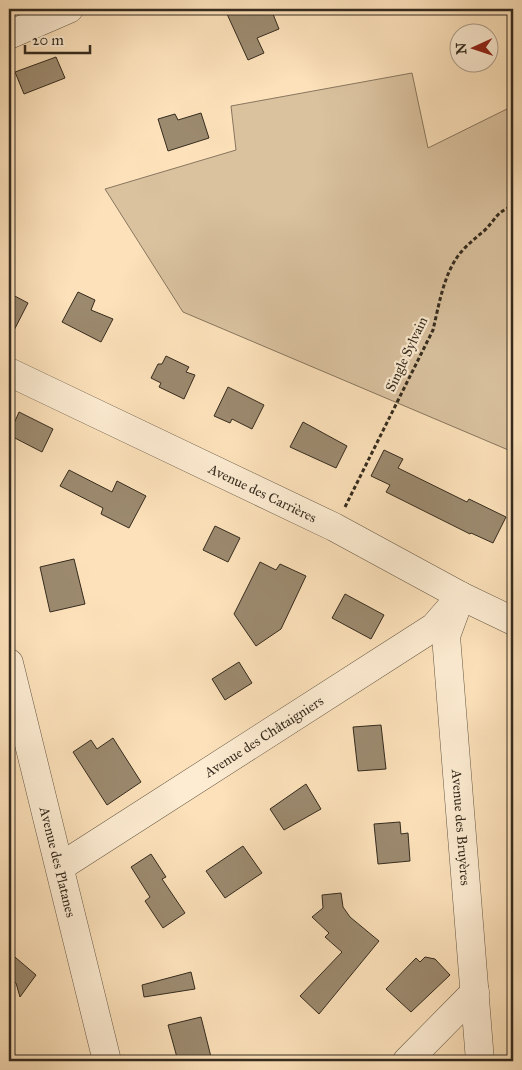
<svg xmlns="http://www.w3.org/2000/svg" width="522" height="1070" font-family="'IM FELL Great Primer',serif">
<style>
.green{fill:#dac29f;stroke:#88765e}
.building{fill:#9c8a6f;stroke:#352b1e}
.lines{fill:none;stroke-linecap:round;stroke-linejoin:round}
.minor-casing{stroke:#675845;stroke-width:29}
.path{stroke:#352b1e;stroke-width:3;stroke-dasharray:4 2.5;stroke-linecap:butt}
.minor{stroke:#fdecd2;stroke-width:28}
.labels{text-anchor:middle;stroke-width:4.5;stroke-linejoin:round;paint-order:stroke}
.street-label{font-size:14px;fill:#352b1e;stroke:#fdecd2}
</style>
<rect width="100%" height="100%" fill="#fce1ba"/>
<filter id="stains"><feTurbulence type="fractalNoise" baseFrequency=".004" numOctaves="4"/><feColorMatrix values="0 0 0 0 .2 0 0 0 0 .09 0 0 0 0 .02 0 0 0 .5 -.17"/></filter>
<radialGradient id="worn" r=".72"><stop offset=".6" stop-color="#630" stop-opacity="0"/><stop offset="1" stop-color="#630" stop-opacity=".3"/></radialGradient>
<!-- green -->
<path class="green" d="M412,73L428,148L513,106V452L183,312L105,189L236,150L231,106Z"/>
<!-- building -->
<path class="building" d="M228,9H271L279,29L257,38L264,53L248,60L227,14L230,13Z
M56,57L65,78L24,94L15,72Z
M201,113L209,138L168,151L158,119L175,114L178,120Z
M78,292L95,300L91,310L113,319L101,342L62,322Z
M9,293L28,303L9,340Z
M166,356L189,367L186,372L195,375L184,399L159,387L161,383L151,378L158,364H162Z
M228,387L264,405L252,429L232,419L230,423L214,416Z
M19,412L53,429L42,452L9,435Z
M303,422L347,446L336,468L290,447Z
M384,450L403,459L398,468L467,502L469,499L506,517L493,543L471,533L470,534L386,492L390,485L371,476Z
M69,470L112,492L117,481L146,496L129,528L101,514L103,508L60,486Z
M215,526L240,538L228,562L203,550Z
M74,559L85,604L50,612L40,567Z
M260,562L276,570L280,564L306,576L281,629L256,646L234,614Z
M345,594L384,615L371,639L332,618Z
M239,662L252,683L225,700L212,679Z
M381,725L386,769L358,771L353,727Z
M113,738L141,782L107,805L73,752L91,740L97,749Z
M306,784L321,809L284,830L270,809Z
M400,822L401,834L408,833L410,861L378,864L374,824Z
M243,846L262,873L225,898L206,871Z
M151,854L166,877L162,879L185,913L163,928L145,901L150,897L131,867Z
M341,893L343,907L350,917L379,941L319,1014L300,996L342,952L325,937L329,933L312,917L323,908L322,895Z
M9,952L36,975L20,997L16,983L9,978Z
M425,957L435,959L450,975L411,1012L386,989L416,958L420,962Z
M191,972L195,989L144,997L142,985Z
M201,1017L212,1061H178L168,1025Z"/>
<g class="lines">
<!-- minor casing -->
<g class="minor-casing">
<g id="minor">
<path d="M9,35L69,9"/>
<path id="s1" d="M9,372L334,527L461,596L513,621"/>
<path id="s2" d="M457,606L446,636L480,1061"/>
<path id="s3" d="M9,663L107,1061"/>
<path id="s4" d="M60,867L434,627L461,596"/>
<path d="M407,1061L475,992"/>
</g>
</g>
<!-- path -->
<path class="path" d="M345,507L433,330C439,305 444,271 462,251C469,243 477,237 485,230C497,218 495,213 513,206"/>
<!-- minor -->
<use href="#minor" class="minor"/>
</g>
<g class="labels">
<!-- street labels -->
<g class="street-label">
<text transform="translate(406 354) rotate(-65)" y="5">Single Sylvain</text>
<text dy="5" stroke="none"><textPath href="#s1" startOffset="281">Avenue des Carrières</textPath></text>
<text dy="5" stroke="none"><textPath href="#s4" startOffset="242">Avenue des Châtaigniers</textPath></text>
<text dy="5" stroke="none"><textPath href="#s2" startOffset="224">Avenue des Bruyères</textPath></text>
<text dy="5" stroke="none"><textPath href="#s3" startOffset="205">Avenue des Platanes</textPath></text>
</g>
</g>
<!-- margin -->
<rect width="522" height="1070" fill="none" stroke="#fce1ba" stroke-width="30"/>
<rect x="10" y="10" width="502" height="1050" fill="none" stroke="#352b1e" stroke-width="2.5"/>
<rect x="15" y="15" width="492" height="1040" fill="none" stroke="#352b1e"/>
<!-- north arrow -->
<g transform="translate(474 48) rotate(267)"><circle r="24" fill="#fdecd2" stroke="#ad9f8a"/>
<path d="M0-4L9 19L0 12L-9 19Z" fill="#8f2418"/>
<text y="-8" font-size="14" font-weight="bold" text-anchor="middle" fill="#352b1e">N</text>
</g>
<!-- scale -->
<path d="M25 45v8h65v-8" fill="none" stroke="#352b1e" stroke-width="2.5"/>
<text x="32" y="45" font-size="15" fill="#352b1e" stroke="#fdecd2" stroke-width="4" paint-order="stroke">20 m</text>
<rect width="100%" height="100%" filter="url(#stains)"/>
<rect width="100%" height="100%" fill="url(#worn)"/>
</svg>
